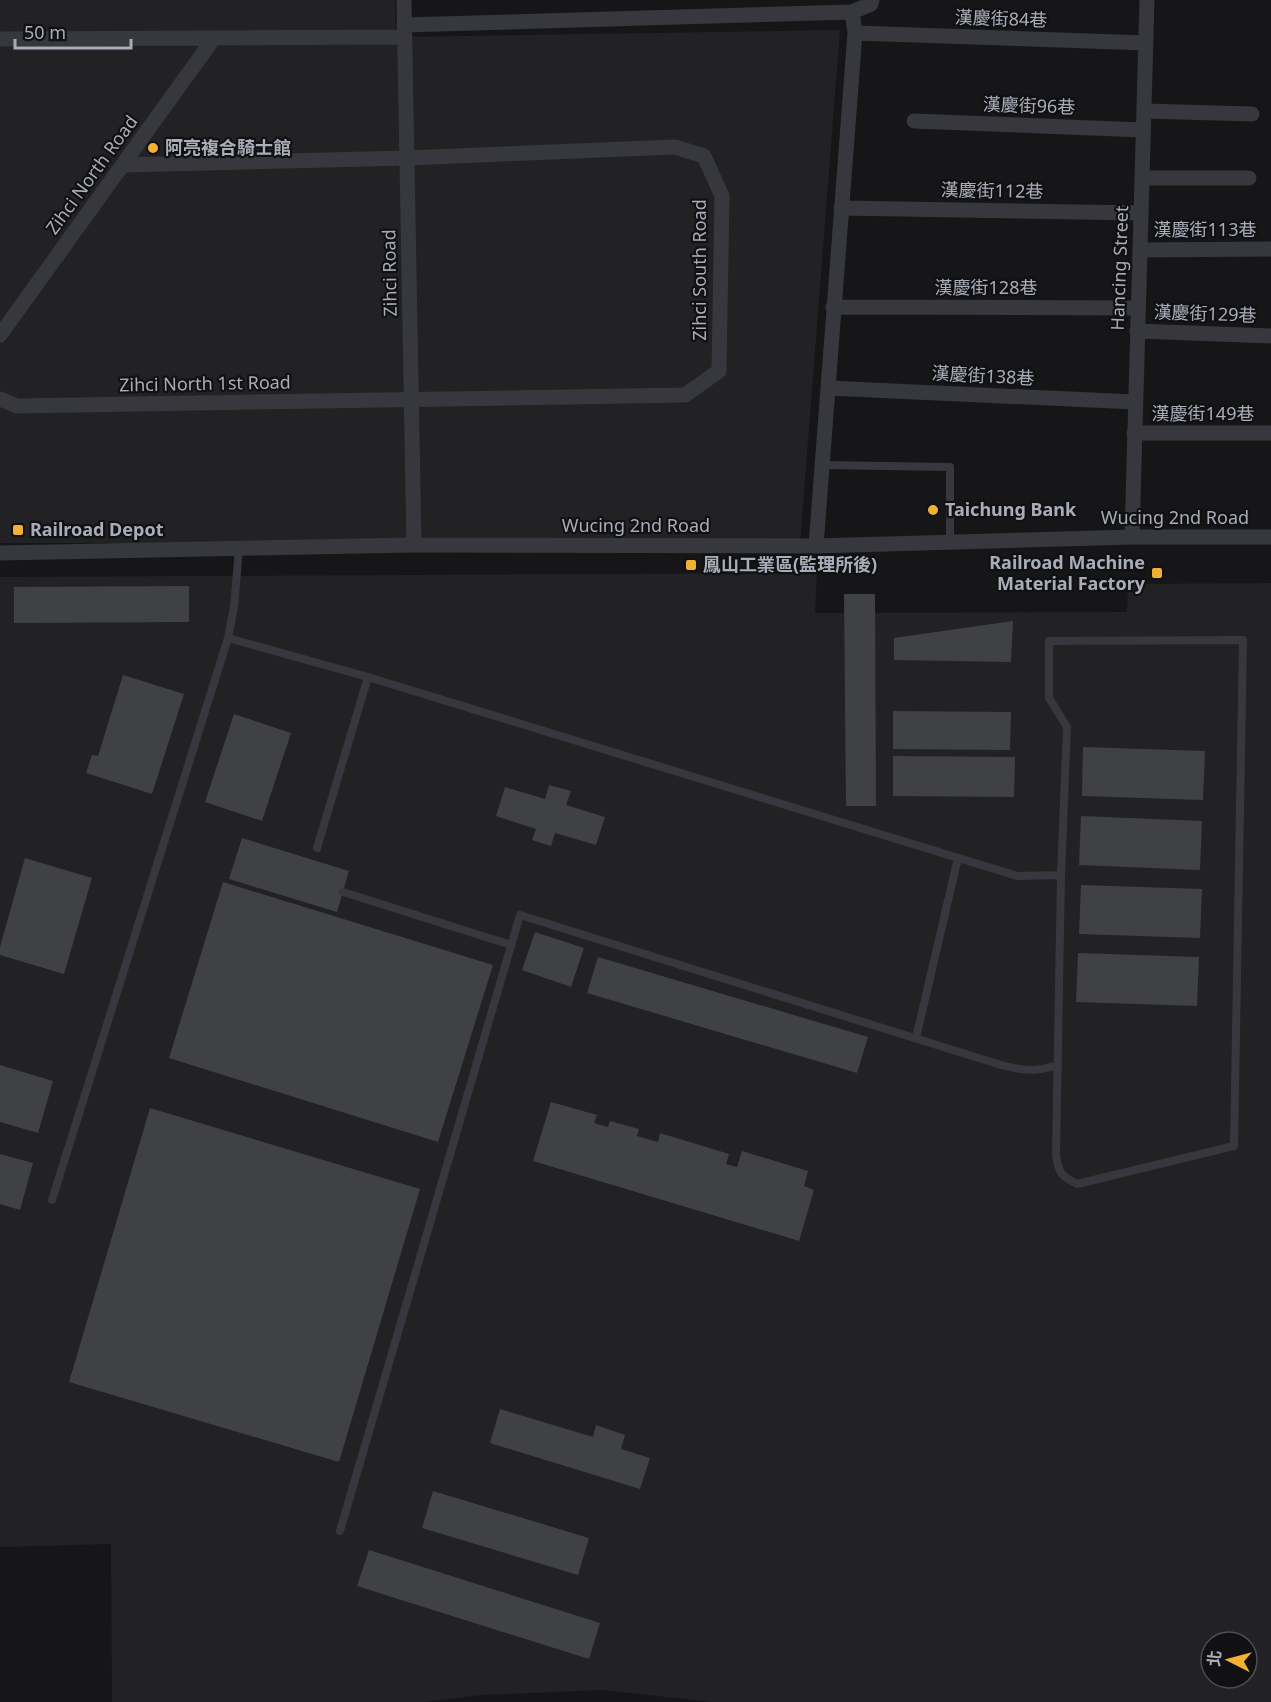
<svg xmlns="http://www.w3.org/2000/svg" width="1271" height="1702" font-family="'Noto Sans','Noto Sans TC',sans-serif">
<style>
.built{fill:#222225;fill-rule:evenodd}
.building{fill:#404145}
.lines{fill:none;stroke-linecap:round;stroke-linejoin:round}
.service{stroke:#37383d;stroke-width:8}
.minor{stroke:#37383d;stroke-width:15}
.poi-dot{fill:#f2b134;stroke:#111113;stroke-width:2}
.labels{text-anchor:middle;stroke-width:4.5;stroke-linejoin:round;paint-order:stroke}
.street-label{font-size:18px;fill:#a8adb8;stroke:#111113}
.poi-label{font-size:18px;font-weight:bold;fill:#a8adb8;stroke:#111113;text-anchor:start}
</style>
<rect width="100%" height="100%" fill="#161618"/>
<!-- built -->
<path class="built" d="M0,0H395L396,37L840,30L800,544L0,543Z
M817,573L815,613L1127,612L1128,584L1271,583V1702H712L602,1690L482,1695L424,1702H112L111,1544L0,1547V577ZM1211,1642H1247V1678H1211Z"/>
<!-- building -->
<path class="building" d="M189,586V622L14,623V587Z
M844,594H875L876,806H846Z
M1013,621L1011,662L894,660V638Z
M123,675L184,694L152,794L86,773L92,755L98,756Z
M893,711L1011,712L1010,750L893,749Z
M234,714L291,733L262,821L205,802Z
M1083,747L1205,751L1203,800L1082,796Z
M893,756L1015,757L1014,797L893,796Z
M549,785L571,791L566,805L605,817L596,845L555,833L551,846L532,840L536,829L496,816L505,787L545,799Z
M1081,816L1202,821L1200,870L1079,865Z
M242,838L349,871L337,912L229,879Z
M25,858L92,878L64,974L0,955V947Z
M223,882L493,965L438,1142L169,1058Z
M1081,885L1202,889L1200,938L1079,934Z
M535,932L584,948L571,987L522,970Z
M1078,953L1199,957L1197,1006L1076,1002Z
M598,957L868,1037L857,1073L587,993Z
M0,1065L53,1081L38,1133L0,1122Z
M551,1102L597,1115L594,1123L608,1127L610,1121L639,1129L637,1136L658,1142L660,1133L729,1154L726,1164L737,1167L742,1151L808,1171L804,1186L814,1190L799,1241L533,1161Z
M150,1108L420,1189L339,1462L69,1382Z
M0,1154L33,1163L20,1210L0,1204Z
M500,1409L593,1437L596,1425L625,1435L621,1449L650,1458L640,1489L490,1443Z
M433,1491L589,1538L578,1575L422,1528Z
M369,1550L600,1623L589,1659L357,1586Z"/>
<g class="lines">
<!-- service -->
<path class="service" d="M822,465L950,467V542
M228,638L234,607L239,549
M1243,640L1234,1146L1077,1184C1061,1176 1059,1173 1056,1156L1061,875L1067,727L1049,698V641Z
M317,848L368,677
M343,892L511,945
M916,1038L958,858
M52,1200L228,638L368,677L1017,876L1061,875
M340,1531L520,915L1001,1065C1024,1071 1036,1072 1058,1065"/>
<!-- minor -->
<path class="minor" d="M404,0L414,545
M404,25L852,12L871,4L872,0
M855,33L1146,43
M0,39L405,37
M1144,111L1252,114
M914,121L1143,130
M1142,178H1249
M841,208L1141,213
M1140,250L1271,249
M833,307L1138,308
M1137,331L1271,336
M0,335L214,38
M828,388L1135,402
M0,399L17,406L685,395L719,371L722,196L704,156L675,147L407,158L124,165
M1134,433H1271
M1132,537L1147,0
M816,546L855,33L852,12
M0,553L414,545L816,546L1132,537H1271"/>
</g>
<!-- markers -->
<g class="poi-dot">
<circle cx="153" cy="148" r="6"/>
<circle cx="933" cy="510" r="6"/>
<rect x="12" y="524" width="12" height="12" rx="3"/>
<rect x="685" y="559" width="12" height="12" rx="3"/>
<rect x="1151" y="567" width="12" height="12" rx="3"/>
</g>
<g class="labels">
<!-- street labels -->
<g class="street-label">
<text transform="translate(1001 19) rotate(2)" y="6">漢慶街84巷</text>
<text transform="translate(1029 106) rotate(2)" y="6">漢慶街96巷</text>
<text transform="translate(92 175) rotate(-54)" y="6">Zihci North Road</text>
<text transform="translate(992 191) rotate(1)" y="6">漢慶街112巷</text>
<text x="1205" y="236">漢慶街113巷</text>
<text transform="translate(1120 268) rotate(-88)" y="6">Hancing Street</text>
<text transform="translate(700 270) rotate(-90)" y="6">Zihci South Road</text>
<text transform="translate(390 273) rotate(-91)" y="6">Zihci Road</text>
<text x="986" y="294">漢慶街128巷</text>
<text transform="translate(1205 314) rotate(2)" y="6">漢慶街129巷</text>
<text transform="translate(983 376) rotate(3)" y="6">漢慶街138巷</text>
<text transform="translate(205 384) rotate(-1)" y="6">Zihci North 1st Road</text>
<text x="1203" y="420">漢慶街149巷</text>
<text x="1175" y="524">Wucing 2nd Road</text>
<text x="636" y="532">Wucing 2nd Road</text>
</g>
<!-- poi labels -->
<g class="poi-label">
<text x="165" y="154">阿亮複合騎士館</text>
<text x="945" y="516">Taichung Bank</text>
<text x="30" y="536">Railroad Depot</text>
<text x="1145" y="569" text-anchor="end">Railroad Machine<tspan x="1145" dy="21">Material Factory</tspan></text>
<text x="703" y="571">鳳山工業區(監理所後)</text>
</g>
</g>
<!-- north arrow -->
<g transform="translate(1229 1660) rotate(276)"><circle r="28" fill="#111113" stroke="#4d4f55" stroke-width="1.5"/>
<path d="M0-4.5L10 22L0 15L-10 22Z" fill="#f2b134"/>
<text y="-9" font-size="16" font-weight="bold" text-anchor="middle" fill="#a8adb8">北</text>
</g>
<!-- scale -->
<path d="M15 39v9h116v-9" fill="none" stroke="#a8adb8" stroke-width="3"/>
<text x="24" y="39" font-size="18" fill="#a8adb8" stroke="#111113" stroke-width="4.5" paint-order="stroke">50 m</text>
</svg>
